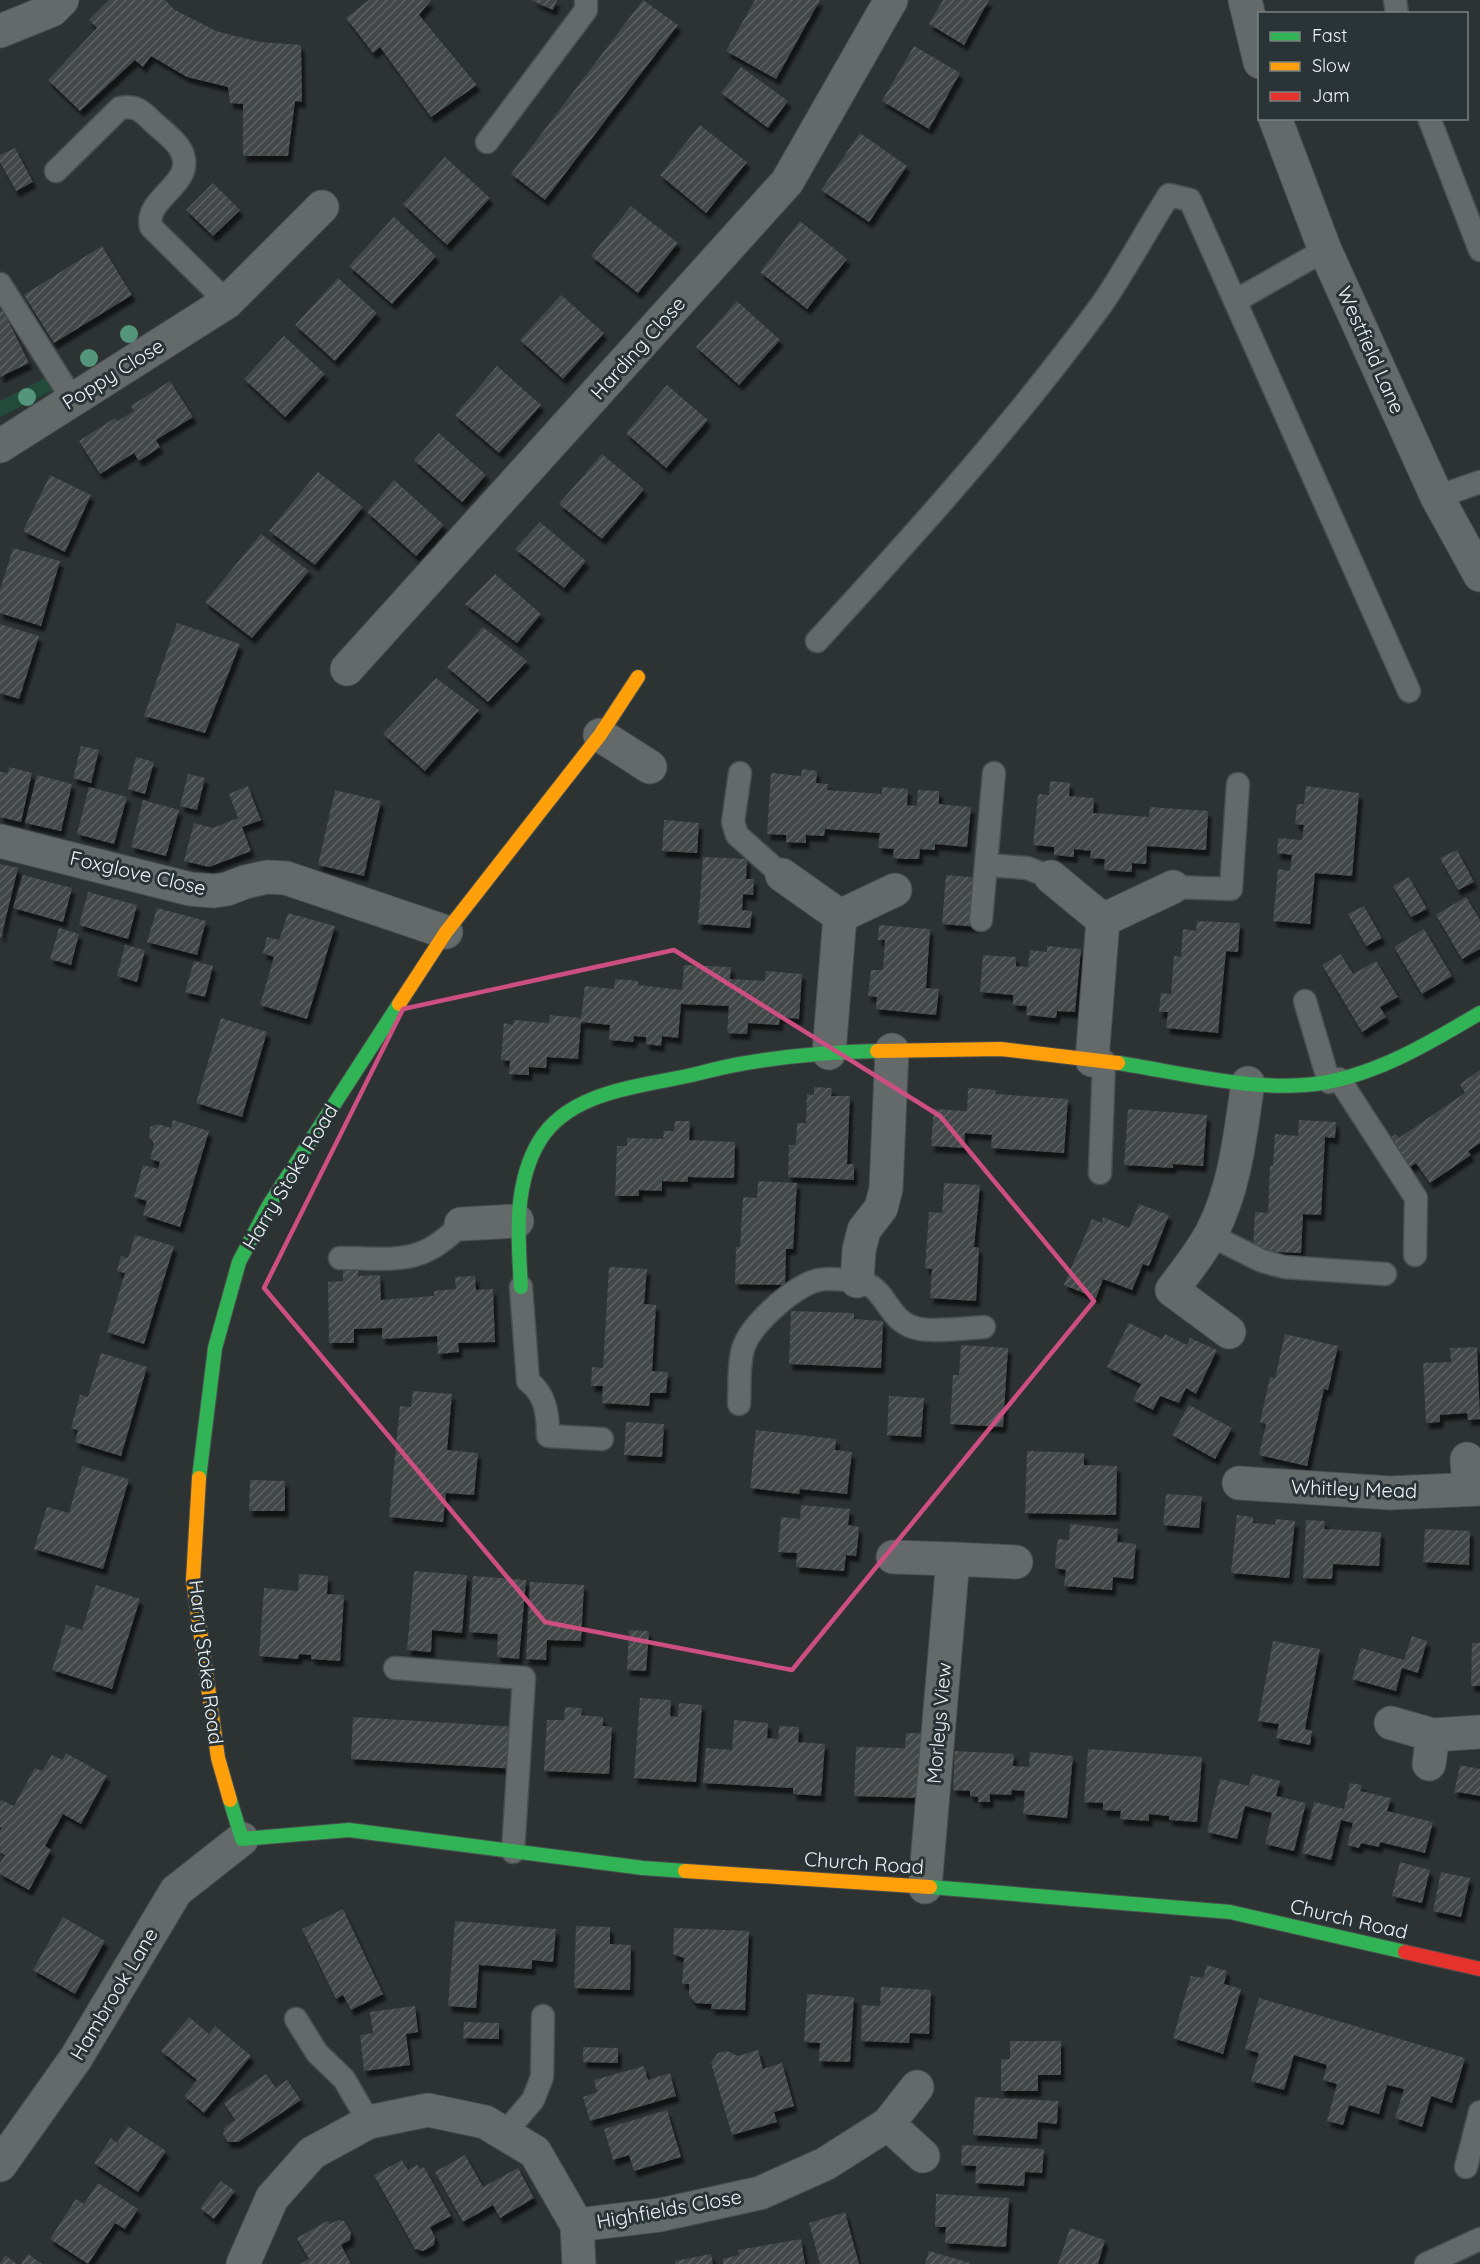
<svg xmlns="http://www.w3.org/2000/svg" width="1480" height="2264" font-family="Quicksand,sans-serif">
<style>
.green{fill:#234b3b}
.building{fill:url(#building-hatch);filter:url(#shadow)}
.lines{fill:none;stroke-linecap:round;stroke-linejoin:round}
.lane-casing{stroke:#494e4f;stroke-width:25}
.street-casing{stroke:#494e4f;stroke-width:35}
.fast-casing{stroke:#494e4f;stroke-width:16}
.slow-casing{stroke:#494e4f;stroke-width:16}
.jam-casing{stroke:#494e4f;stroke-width:16}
.lane{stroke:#64696a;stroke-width:22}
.street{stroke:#64696a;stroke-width:33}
.fast{stroke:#30b455;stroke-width:14}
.slow{stroke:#ff9f0a;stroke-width:14}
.jam{stroke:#e5322d;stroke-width:14}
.tree{fill:#54967b}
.marked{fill:none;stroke:#cd4f82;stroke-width:4.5;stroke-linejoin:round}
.labels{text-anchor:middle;stroke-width:6;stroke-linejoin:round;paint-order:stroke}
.street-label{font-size:20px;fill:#eff5f7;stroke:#2a3336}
</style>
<defs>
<pattern id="building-hatch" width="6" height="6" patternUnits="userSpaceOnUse" patternTransform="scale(1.5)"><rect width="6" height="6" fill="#434747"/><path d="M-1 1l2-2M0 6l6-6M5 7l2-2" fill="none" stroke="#5e6262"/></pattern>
<filter id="shadow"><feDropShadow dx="3.5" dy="6" stdDeviation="1.5" flood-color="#0009"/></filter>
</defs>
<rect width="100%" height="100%" fill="#2d3233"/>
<!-- green -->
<path class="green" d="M45,378L52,391L0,417V401Z"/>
<!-- building -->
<path class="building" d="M109,0H165L175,10L216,31L260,42L301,45L302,102L295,101L288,156H243V104L230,103L228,87L187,77L151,56L143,67L135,60L80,111L48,80L97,28L89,20Z
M369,0H431L419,15L477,85L431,117L380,47L373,53L346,18Z
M531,0H557L553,10Z
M643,0L678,25L545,200L511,174Z
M755,0H820L776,79L726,51Z
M943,0H989L964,45L929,24Z
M914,46L960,73L929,129L882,101Z
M741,67L788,101L768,128L721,93Z
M700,125L747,162L706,213L660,175Z
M860,133L907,166L869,222L821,190Z
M15,148L33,182L16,191L0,162V155Z
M445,157L490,198L447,245L403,204Z
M213,183L240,210L213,236L186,210Z
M631,206L678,243L638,293L591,256Z
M394,217L436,256L392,304L349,266Z
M800,221L847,259L807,309L760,272Z
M102,246L132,295L54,343L24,295Z
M338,278L377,313L335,361L295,325Z
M561,295L604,333L563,379L520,340Z
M737,301L780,340L739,385L696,347Z
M3,310L29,363L0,377V311Z
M284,336L325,374L285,417L244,379Z
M497,366L541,405L499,453L455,415Z
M170,381L193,417L156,440L160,447L139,461L134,453L100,474L79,441L115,418L118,421L134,411L131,406Z
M667,385L708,420L666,468L626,433Z
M439,433L486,475L462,502L414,460Z
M602,454L644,489L602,539L559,504Z
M318,472L363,507L315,565L269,531Z
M50,475L91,495L65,552L23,531Z
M394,480L444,525L416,556L367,512Z
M540,522L586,561L564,588L515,549Z
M261,534L309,571L252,638L205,602Z
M13,548L60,561L41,626L0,613V590Z
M495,574L541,614L517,643L465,604Z
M177,623L240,644L205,733L144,716Z
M0,624L39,636L19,699L0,693Z
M483,627L527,661L488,702L447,667Z
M436,678L479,710L425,771L383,734Z
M81,746L99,750L91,783L73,778Z
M136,757L154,762L145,794L128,789Z
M9,767L32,773L21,822L0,817V772L8,773Z
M802,769L817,771L816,783L828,784L827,790L882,794V787L908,789L907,805L917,806L918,790L939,791V804L971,807L967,847L935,844V850L920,849L919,859H906L893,858L894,849L878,848L880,833L825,829L824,836L806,835V843L786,842V835L767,834L771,773L801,776Z
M188,774L205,778L197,810L180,806Z
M37,775L72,784L61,831L25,823Z
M1050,781L1070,783L1069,796L1094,798L1093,813L1149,817L1150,807L1208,811L1206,850L1147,846L1146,864L1132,863V872L1104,870L1105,859L1090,858L1091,851L1074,849V857L1054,855V847L1033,845L1038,794L1049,795Z
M248,786L261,820L242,827L251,851L209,867L184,861L194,823L213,828L238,818L229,794Z
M1306,786L1359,793L1352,876L1315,873L1310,924L1273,921L1278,869L1290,871L1292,855L1277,853L1278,838L1302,840L1304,825L1295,824L1297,804H1304Z
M89,787L127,797L114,844L77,834Z
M335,790L381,801L364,876L318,865Z
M143,800L179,810L166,856L131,847Z
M664,820L699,823L697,853L662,851Z
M1457,850L1474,882L1458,890L1440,858Z
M703,857L747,859L746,879H754L753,895L743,894L742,910L752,911L750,928L698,924Z
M0,864L18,868L1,938H0Z
M23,875L72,888L63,922L13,908Z
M946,875L982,878L978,927L942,924Z
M1409,877L1427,909L1411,917L1393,886Z
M88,892L137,905L128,939L79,925Z
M1466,897L1480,920V949L1462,959L1436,915Z
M1364,906L1382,938L1366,946L1348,914Z
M157,908L206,921L197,955L147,942Z
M288,913L335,926L307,1019L260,1005L274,957L263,953L267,937L279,940Z
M1197,921L1240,923L1238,952L1226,951L1218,1033L1166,1028L1168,1012H1159L1161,993L1171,994L1174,956L1181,957L1183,929L1196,931Z
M879,925L930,929L926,988L939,989L936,1015L876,1009L877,997L868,996L871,970H883L885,940H878Z
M59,928L79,934L71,965L50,959Z
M1424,929L1452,976L1422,994L1394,947Z
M125,945L145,950L137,982L117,976Z
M1047,946L1081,949L1075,1012L1057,1011L1056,1018L1026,1015L1027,1006L1013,1005V995L980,992L983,955L1016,957V966L1028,967L1030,950L1047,952Z
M1341,954L1353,974L1376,961L1398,997L1380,1007L1386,1017L1362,1032L1322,965Z
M194,961L213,966L205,997L185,992Z
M684,965L731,967L730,979L765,981L766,971L802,974L799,1019L780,1017L779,1025L748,1023L747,1034L727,1033L729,1006L681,1004L678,1038L662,1036L661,1046L646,1044V1037L634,1036L633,1042L609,1040L610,1025L581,1022L578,1059L547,1057L546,1068L529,1067V1075L509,1074L510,1061L501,1060L504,1023L513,1025L514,1020L549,1023L550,1015L581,1018L585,986L614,989L615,979L638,981V985L682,990Z
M221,1018L267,1032L242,1117L196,1103Z
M1480,1070V1143L1468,1151L1471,1155L1430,1183L1416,1163L1406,1170L1386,1141L1396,1134L1399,1138L1465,1093L1460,1084Z
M814,1087L832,1088L831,1096H850L847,1164H854V1180L788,1177L789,1145H796L797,1123H806L807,1094L814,1095Z
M968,1088L996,1090L995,1094L1068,1099L1064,1153L991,1148L992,1135L965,1133L964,1148L931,1146L934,1109L967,1111Z
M1128,1109L1207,1115L1203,1166L1173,1164V1168L1124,1165Z
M173,1120L209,1131L180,1227L143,1215L147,1201L134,1197L143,1165L158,1169L160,1162L150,1159L154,1144L149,1136L150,1127L158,1124L171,1128Z
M1299,1120L1336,1122L1335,1138L1325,1137L1321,1215L1303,1214L1301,1253L1253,1251L1255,1212L1268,1213L1270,1166H1273L1275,1134L1298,1136Z
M675,1121H690L689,1140L735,1142L734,1178L688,1177V1182L662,1181V1191L639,1190V1196H615L617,1146H627V1138L663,1139L664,1131H674Z
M758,1181L797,1183L793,1249H786L785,1285L735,1284L736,1247H740L743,1197L757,1198Z
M944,1183L980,1185L974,1247L979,1248L976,1301L930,1298L932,1269L925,1268L929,1212L942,1213Z
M1139,1204L1169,1215L1149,1266L1143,1264L1132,1290L1103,1279L1096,1298L1064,1285L1092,1219L1102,1223L1103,1217L1129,1228Z
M135,1235L174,1246L144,1344L107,1332L125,1273L117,1271L121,1256L128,1258Z
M609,1267L647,1269L644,1304L656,1305L652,1371L668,1372L666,1393H650L649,1406L602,1403L603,1386H591L592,1367L603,1368Z
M343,1270H358V1276L380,1275L381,1300L434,1296V1291L456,1289L455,1277L475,1276L476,1290L493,1289L495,1342L458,1343L459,1352L438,1354L437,1336L382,1339V1328L354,1329V1343H329L328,1282L343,1281Z
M791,1311L854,1313V1319L883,1321L881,1368L789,1364Z
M1129,1323L1162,1339L1165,1334L1187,1345L1190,1338L1217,1350L1196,1394L1186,1388L1179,1403L1160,1396L1153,1410L1133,1400L1141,1384L1107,1367Z
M1285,1334L1338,1346L1328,1390L1324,1389L1307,1466L1259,1455L1266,1424L1260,1422L1270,1377L1275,1378Z
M961,1345L1008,1348L1003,1427L950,1424L953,1375H959Z
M1477,1347L1480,1419L1468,1420L1467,1413L1440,1415V1422L1426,1423L1423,1363L1451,1362L1450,1348Z
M101,1353L147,1367L121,1456L75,1442L78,1430L71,1428L80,1395L88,1397Z
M413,1391L452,1394L447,1450L478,1453L474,1495L446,1493L443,1522L389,1517L400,1406L411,1407Z
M889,1396L924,1398L921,1437L887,1435Z
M1189,1405L1232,1428L1215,1459L1172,1435Z
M626,1422L664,1424L662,1457L624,1455Z
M756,1430L836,1439L835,1450L852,1452L847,1494L800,1489L799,1494L750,1488Z
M1027,1451L1084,1453V1465L1117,1466L1116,1515L1025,1513Z
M82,1466L129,1479L103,1569L34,1549L47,1507L69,1513Z
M250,1480L285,1481V1511H249Z
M1166,1494L1202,1496L1199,1528L1163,1525Z
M801,1505L850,1509L848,1525L859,1527L858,1540L856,1556L846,1555L844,1571L796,1567L797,1553L778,1552L781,1517L800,1519Z
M1237,1515L1253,1517V1523L1266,1524L1275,1525L1276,1519L1295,1521L1289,1578L1231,1573Z
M1306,1520L1325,1521L1324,1529L1381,1532L1379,1566L1333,1564L1332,1579L1303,1578Z
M1070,1524L1118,1529L1117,1542L1136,1544L1133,1579L1113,1577L1112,1590L1064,1586L1066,1570L1055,1568L1056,1552L1058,1539L1069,1540Z
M1425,1529L1470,1531L1469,1565L1423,1562Z
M414,1571L467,1575L462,1633L432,1630L431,1652L407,1650Z
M299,1574L328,1576L327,1594L344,1595L340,1661L311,1659V1655L299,1654L298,1659L259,1656L264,1588L298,1591Z
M473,1576L526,1580L519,1659L497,1657L498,1634L469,1632Z
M530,1582L584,1585L581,1641L547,1640L546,1660L526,1659Z
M96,1585L140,1599L112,1689L52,1670L66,1625L82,1630Z
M629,1630L649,1631L646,1671L627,1670Z
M1412,1636L1427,1641L1418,1673L1402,1668L1396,1691L1352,1679L1361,1648L1404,1660Z
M1273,1641L1320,1649L1305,1729L1312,1731L1310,1745L1276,1738L1279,1724L1258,1721Z
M1472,1643H1480V1686H1471Z
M640,1698L671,1700L670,1716L678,1717L679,1703L702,1705L696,1782L634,1778Z
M565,1707L582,1708L581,1715L603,1717V1726L612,1727L609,1774L544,1771L547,1720H564Z
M353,1717L519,1727L516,1769L351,1759Z
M734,1720L768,1723L767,1738L778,1739L779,1726L799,1727L798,1742L825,1744L821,1796L793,1794V1788L703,1783L706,1748L732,1750Z
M906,1733H921L919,1798L854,1796L856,1747L905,1748Z
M1088,1749L1202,1757L1197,1822L1169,1820V1816L1149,1814V1821L1120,1819L1121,1811L1103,1810V1803L1084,1802Z
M955,1751L1014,1754L1013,1766L1029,1767L1030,1752L1073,1756L1067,1818L1023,1814L1025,1791L1012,1790L1011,1795L990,1794V1802H978V1797L970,1796V1791L953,1790Z
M66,1753L107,1776L81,1824L63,1814L45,1846L51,1850L29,1890L0,1874V1863L5,1855L0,1852V1831L2,1828L0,1827V1802L1,1800L14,1806L35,1768L42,1771L52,1755L62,1760Z
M1460,1765L1480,1769V1796L1458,1792L1454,1793Z
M1252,1774L1280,1781L1276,1796L1306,1803L1294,1851L1265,1844L1272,1813L1245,1806L1237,1839L1207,1832L1220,1779L1249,1786Z
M1350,1783L1362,1785L1360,1791L1391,1798L1387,1811L1433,1822L1425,1853L1380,1842L1379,1847L1361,1843L1359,1848L1347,1845L1353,1823L1341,1820L1331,1860L1302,1853L1314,1802L1344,1809Z
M1400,1862L1430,1870L1422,1903L1392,1896Z
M1441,1872L1470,1878L1461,1917L1433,1911Z
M343,1909L383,1994L351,2010L343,1995L336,1999L302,1929Z
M63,1917L105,1941L75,1994L33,1970Z
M455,1921L556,1929L553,1962L532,1960V1969L479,1965L476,2008L448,2006Z
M576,1926L610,1927V1944L631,1945L630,1990L574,1988Z
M674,1928L749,1931L745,2010L711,2009L712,2004L695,2003L689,1995V1984H682L684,1958L673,1954Z
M1207,1965L1227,1971L1224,1984L1241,1989L1223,2054L1173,2038L1191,1976L1203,1978Z
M881,1987L931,1990L929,2034L910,2033L909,2043L861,2041L862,2005L880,2006Z
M807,1994L854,1997L850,2062L819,2061L820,2043L804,2042Z
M1259,1998L1465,2058L1452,2103L1431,2096L1422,2127L1395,2118L1404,2089L1387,2085L1379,2114L1349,2105L1343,2125L1327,2121L1337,2084L1323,2080L1327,2065L1294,2055L1284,2090L1251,2081L1259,2053L1245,2049Z
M415,2006L418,2032L406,2034L410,2065L364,2071L360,2035L373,2033L370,2012Z
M189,2017L209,2034L215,2026L251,2056L204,2113L184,2096L197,2080L161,2051Z
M464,2022L499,2023V2039L463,2038Z
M1010,2041H1061V2075H1038V2091H1001V2059H1010Z
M583,2047L618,2048V2063L583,2062Z
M758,2050L763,2069L782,2063L794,2106L774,2112L777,2122L732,2135L711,2063L718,2053L727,2051L738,2056Z
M644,2066L648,2080L670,2073L676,2096L590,2121L583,2097L597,2092L594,2080Z
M266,2074L276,2088L287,2080L301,2100L238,2142H228L223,2134L225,2127L235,2120L224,2103Z
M975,2097L1058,2101L1057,2124L1038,2122L1037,2139L973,2135Z
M667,2110L681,2157L634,2171L629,2155L613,2160L604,2129Z
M128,2126L166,2151L138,2192L94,2163L111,2138L117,2143Z
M962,2145L1044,2149L1042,2173L1025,2172L1024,2186L975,2183L976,2166L961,2165Z
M465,2155L483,2187L518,2168L534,2198L500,2218L493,2205L463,2222L435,2172Z
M402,2160L408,2170L417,2165L420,2169L424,2167L451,2216L430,2227L435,2237L434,2245L423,2251L415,2249L374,2175Z
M221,2181L235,2191L214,2219L200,2208Z
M98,2183L138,2209L125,2229L115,2223L88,2264L50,2239L76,2199L84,2204Z
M936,2194L1009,2198L1006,2247L945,2243L946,2227H935Z
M845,2212L859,2264H820L809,2223Z
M338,2220L344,2221L351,2232L350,2240L341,2245L351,2264H300L309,2259L297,2238L327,2221L330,2224Z
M1070,2228L1105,2240L1098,2264H1058Z
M801,2239L805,2264H723V2259L739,2255L738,2250Z
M929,2251L970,2263V2264H925Z
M28,2254L42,2264H21Z
M711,2254L713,2264H675V2261Z
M5,2255L17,2264H0Z"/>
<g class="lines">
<!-- lane casing -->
<g class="lane-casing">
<path id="lane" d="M1395,0L1397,14
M1429,118L1480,250
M487,142L586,10V0
M56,171L120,108C135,105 141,110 152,121C160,129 172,137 179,147C202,183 143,196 151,227L227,302
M0,284L73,400
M1235,301L1325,250
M1437,497L1480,482
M817,641C916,533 1015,423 1102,304C1126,269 1146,231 1169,195L1190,200L1409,691
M740,773L733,822L737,835L782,875
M986,865L1027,868L1051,877
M1173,887L1231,889L1238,784
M981,920L994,773
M1305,1001L1329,1082
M1339,1079L1416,1198L1415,1255
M1100,1173L1104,1061
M1210,1235L1262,1261L1284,1267L1385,1274
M340,1258C394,1258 421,1267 461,1224
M521,1287L528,1381C546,1395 548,1414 548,1436L602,1439
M739,1404C740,1387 738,1366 743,1349C750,1325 791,1289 815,1281C826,1277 859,1280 869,1285C888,1295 890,1324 920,1329C937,1332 966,1328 984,1327
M395,1668L524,1678L513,1852
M296,2019L317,2053L344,2079L369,2122
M504,2134L533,2100L542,2077L543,2016
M1466,2167L1480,2112
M1426,2264L1480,2239"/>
</g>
<!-- street casing -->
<g class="street-casing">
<path id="street" d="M1245,0L1260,62
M0,31L52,10L62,0
M1275,118L1325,250L1437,497L1480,575
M0,446L227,302L322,207
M347,669L787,182L891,0
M600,735L650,767
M0,841L190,889L214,891L227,889L245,882L267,877L286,878L446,932
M782,875L840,916L895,890
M1051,877L1103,920L1173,887
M829,1053L840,916
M1092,1060L1103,920
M461,1224L517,1221
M857,1281L859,1250L864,1230L881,1208L886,1189L892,1050
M1229,1332L1172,1290C1186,1271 1201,1253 1212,1232C1236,1185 1240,1134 1248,1083
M1467,1459L1469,1489
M1239,1483L1390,1493L1480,1489
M893,1557L953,1559L925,1887
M953,1559L1016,1562
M1391,1723L1433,1735L1480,1732
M1429,1764L1433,1735
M888,2124L923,2156
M0,2165L76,2058L176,1891L242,1839
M577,2225L660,2215L760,2193L825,2164L888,2124L917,2087
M243,2264L272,2198L312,2153L369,2122L428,2110L485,2122L535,2152L577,2225L579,2264"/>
</g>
<!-- fast casing -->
<g class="fast-casing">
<path id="fast" d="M1118,1063C1183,1073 1258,1093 1322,1083C1380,1073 1431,1042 1480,1013
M521,1287C518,1238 513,1184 540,1140C570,1092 637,1087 687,1076C705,1072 722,1067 740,1064C785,1056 831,1052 877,1051
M199,1478L215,1348L239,1262L269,1205L399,1004
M230,1800L242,1839L349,1830L643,1868L685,1871
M930,1887L1230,1912L1405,1952"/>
</g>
<!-- slow casing -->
<g class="slow-casing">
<path id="slow" d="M399,1004L446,932L600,735L638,677
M877,1051L1001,1049L1118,1063
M199,1478L193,1580L218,1758L230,1800
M685,1871L930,1887"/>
</g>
<!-- jam casing -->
<g class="jam-casing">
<path id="jam" d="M1405,1952L1480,1969"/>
</g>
<!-- lane -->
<use href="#lane" class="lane"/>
<!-- street -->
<use href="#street" class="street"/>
<!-- fast -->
<use href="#fast" class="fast"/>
<!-- slow -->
<use href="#slow" class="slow"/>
<!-- jam -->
<use href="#jam" class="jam"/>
</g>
<!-- trees -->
<g class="tree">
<circle cx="129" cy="334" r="9"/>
<circle cx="89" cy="358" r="9"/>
<circle cx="27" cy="397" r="9"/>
</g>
<!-- marked area -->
<path class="marked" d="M674,950L940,1116L1094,1301L792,1670L545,1622L264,1288L403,1009Z"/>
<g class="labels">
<!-- street labels -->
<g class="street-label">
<text transform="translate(638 348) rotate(-48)" y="7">Harding Close</text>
<text transform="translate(1371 350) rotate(66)" y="7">Westfield Lane</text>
<text transform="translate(113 374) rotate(-32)" y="7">Poppy Close</text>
<text transform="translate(138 873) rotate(13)" y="7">Foxglove Close</text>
<text transform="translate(290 1177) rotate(-59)" y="7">Harry Stoke Road</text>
<text transform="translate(1354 1489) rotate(2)" y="7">Whitley Mead</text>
<text transform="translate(206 1662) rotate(83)" y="7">Harry Stoke Road</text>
<text transform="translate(939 1723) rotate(-85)" y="7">Morleys View</text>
<text transform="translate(864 1863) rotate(4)" y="7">Church Road</text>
<text transform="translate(1349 1919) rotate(13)" y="7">Church Road</text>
<text transform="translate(114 1994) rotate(-59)" y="7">Hambrook Lane</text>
<text transform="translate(669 2209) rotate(-10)" y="7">Highfields Close</text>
</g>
</g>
<!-- legend -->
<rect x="1258" y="12" width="210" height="108" fill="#2a3336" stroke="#798183" stroke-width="1.5"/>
<rect x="1270" y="32" width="30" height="9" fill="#30b455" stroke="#798183" stroke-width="1.5"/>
<text x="1312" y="42" font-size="18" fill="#eff5f7">Fast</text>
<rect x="1270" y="62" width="30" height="9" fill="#ff9f0a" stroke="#798183" stroke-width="1.5"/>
<text x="1312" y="72" font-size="18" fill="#eff5f7">Slow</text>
<rect x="1270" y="92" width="30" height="9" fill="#e5322d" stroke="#798183" stroke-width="1.5"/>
<text x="1312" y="102" font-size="18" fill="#eff5f7">Jam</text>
</svg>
